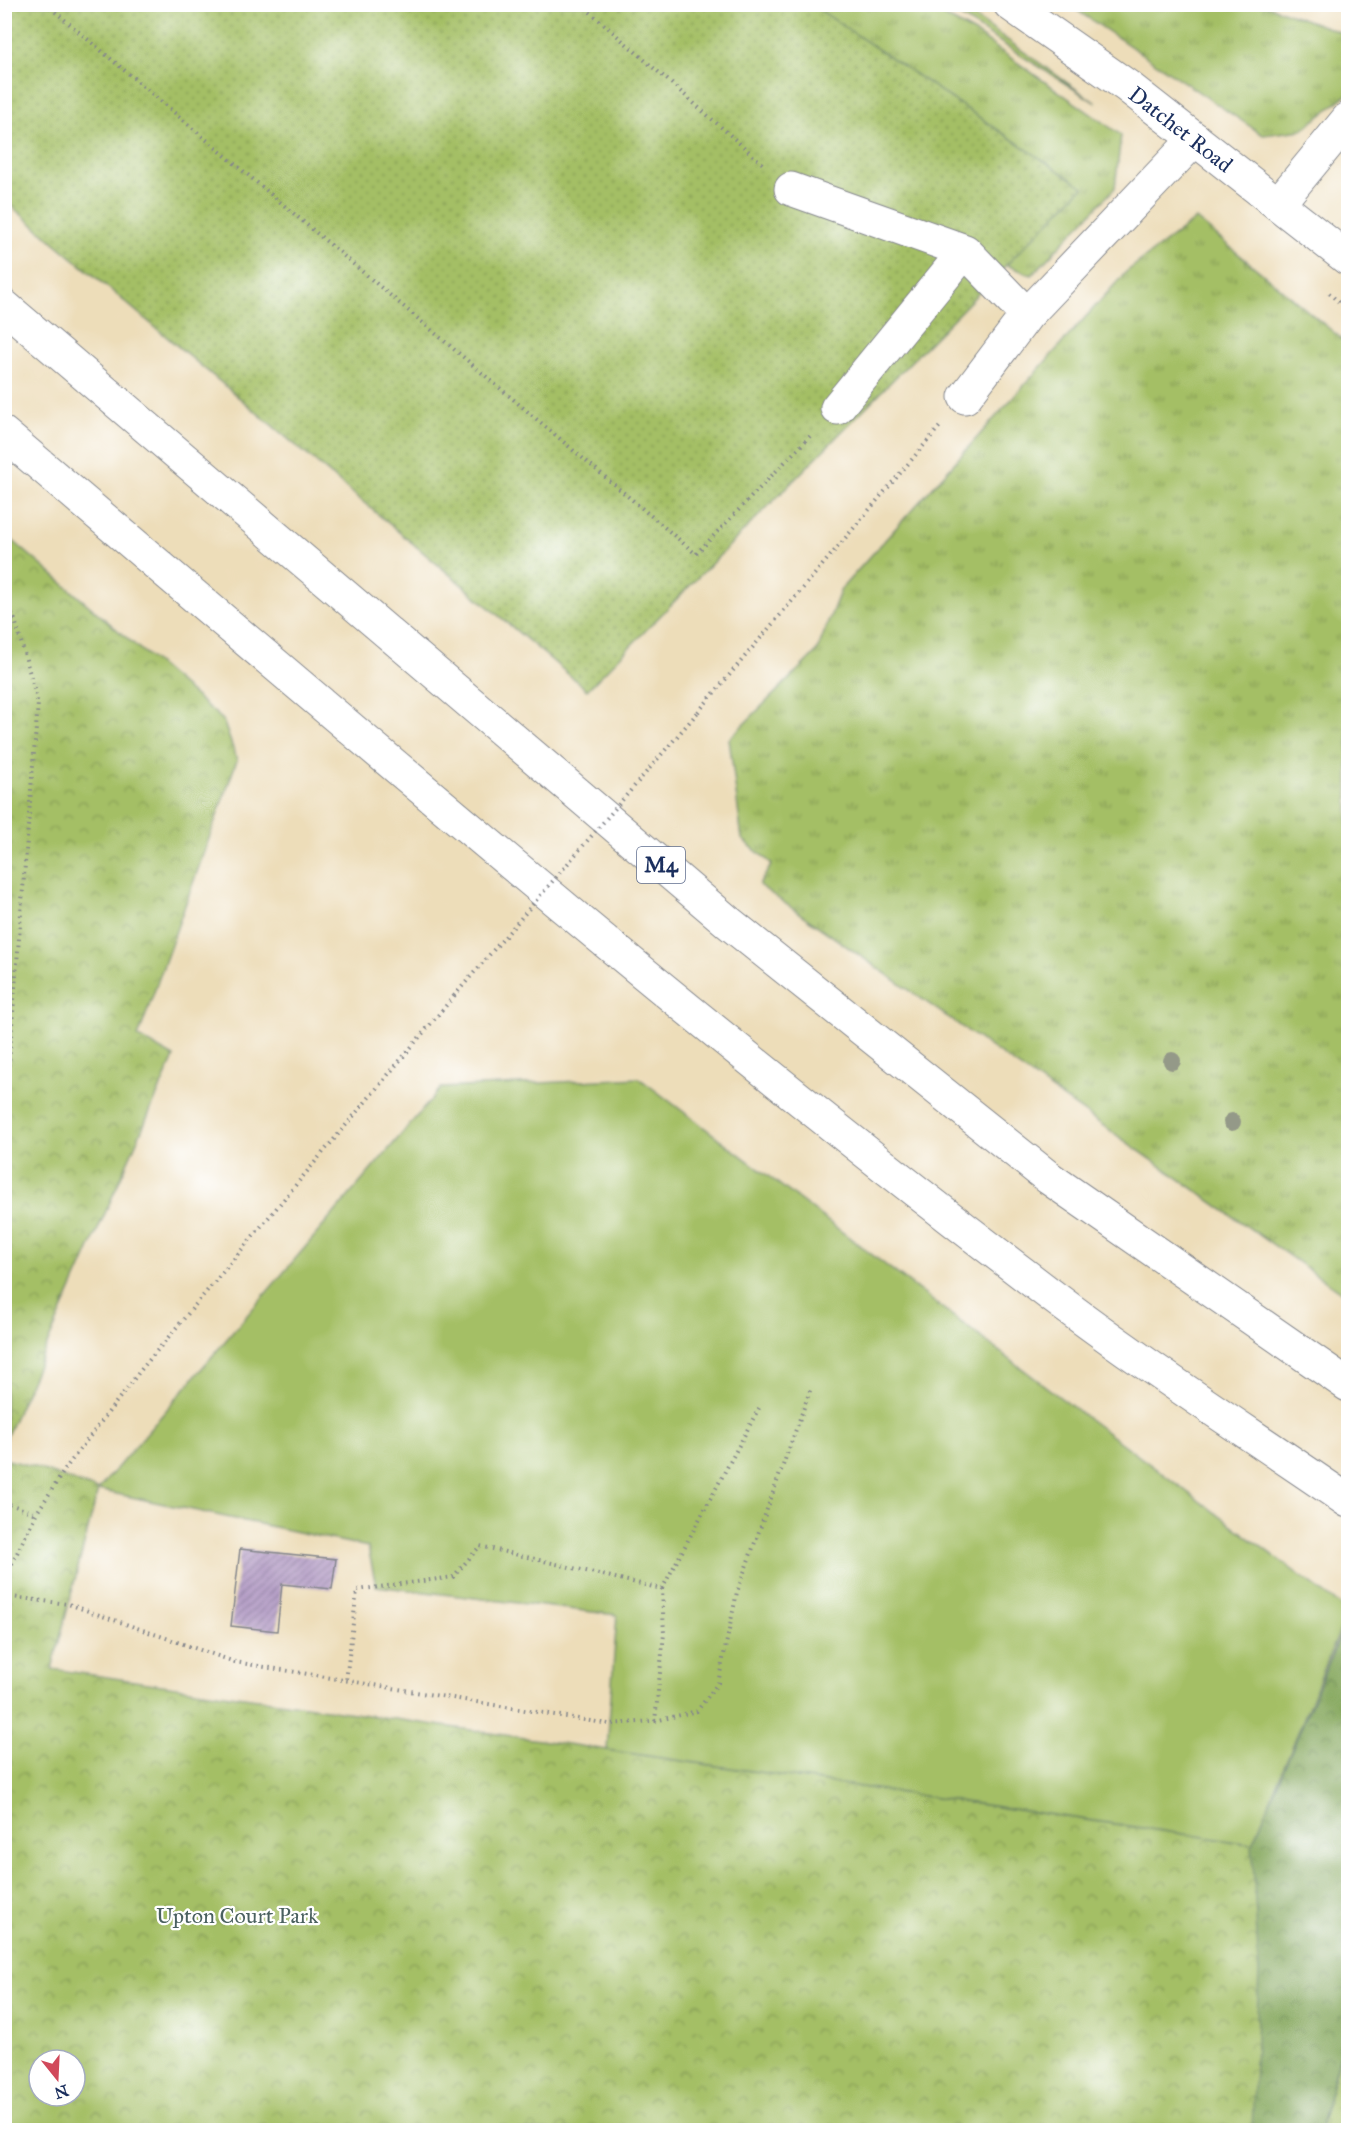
<svg xmlns="http://www.w3.org/2000/svg" width="1353" height="2135" font-family="'IM FELL Great Primer',serif">
<style>
.grass{fill:url(#grass-tufts);stroke:#607762;stroke-width:1.5}
.forest{fill:url(#forest-crowns);stroke:#4f6a5c;stroke-width:1.5}
.park{fill:url(#park-crowns);stroke:#607762;stroke-width:1.5;fill-rule:evenodd}
.garden{fill:url(#garden-dots);stroke:#607762;stroke-width:1.5}
.pitch{fill:#a4bf65;stroke:#607762;stroke-width:1.5}
.building{fill:url(#building-hatch)}
.lines{fill:none;stroke-linecap:round;stroke-linejoin:round}
.minor-casing{stroke:#84868c;stroke-width:35}
.major-casing{stroke:#84868c;stroke-width:35}
.highway-casing{stroke:#84868c;stroke-width:35}
.path{stroke:#84868c;stroke-width:4;stroke-dasharray:1.5 4.5;stroke-linecap:butt}
.minor{stroke:#fff;stroke-width:33}
.major{stroke:#fff;stroke-width:33}
.highway{stroke:#fff;stroke-width:33}
.path-bridge{stroke:#84868c;stroke-width:4;stroke-dasharray:1.5 4.5;stroke-linecap:butt}
.tree{fill:#949988}
.labels{text-anchor:middle;stroke-width:4.5;stroke-linejoin:round;paint-order:stroke}
.shield{fill:#fff;stroke:#5f6d8e;stroke-width:1.5}
.shield-label{font-size:21px;font-weight:bold;fill:#1b2f5e}
.street-label{font-size:22px;fill:#1b2f5e;stroke:#fff}
.park-label{font-size:22px;fill:#4b6160;stroke:#fff}
</style>
<defs>
<pattern id="grass-tufts" width="24" height="20" patternUnits="userSpaceOnUse" patternTransform="scale(1.5)"><rect width="24" height="20" fill="#a4bf65"/><path d="M3 7l-1-3M5 7V3M7 7l1-3M15 17l-1-3M17 17v-4M19 17l1-3" fill="none" stroke="#859c56"/></pattern>
<pattern id="forest-crowns" width="20" height="18" patternUnits="userSpaceOnUse" patternTransform="scale(1.5)"><rect width="20" height="18" fill="#83a65a"/><path d="M2 6a3 3 0 1 1 6 0M12 15a3 3 0 1 1 6 0" fill="none" stroke="#6a884e"/></pattern>
<pattern id="park-crowns" width="20" height="18" patternUnits="userSpaceOnUse" patternTransform="scale(1.5)"><rect width="20" height="18" fill="#a4bf65"/><path d="M2 6a3 3 0 1 1 6 0M12 15a3 3 0 1 1 6 0" fill="none" stroke="#859c56"/></pattern>
<pattern id="garden-dots" width="8" height="8" patternUnits="userSpaceOnUse" patternTransform="scale(1.5)"><rect width="8" height="8" fill="#a4bf65"/><path d="M2 2h.1M6 6h.1" fill="none" stroke="#859c56" stroke-width="1.8" stroke-linecap="round"/></pattern>
<pattern id="building-hatch" width="6" height="6" patternUnits="userSpaceOnUse" patternTransform="scale(1.5)"><rect width="6" height="6" fill="#b59ec6"/><path d="M-1 1l2-2M0 6l6-6M5 7l2-2" fill="none" stroke="#9281a4"/></pattern>
</defs>
<rect width="100%" height="100%" fill="#fff"/>
<filter id="ink" filterUnits="userSpaceOnUse"><feTurbulence type="fractalNoise" baseFrequency=".0167" numOctaves="2"/><feDisplacementMap in="SourceGraphic" scale="12" xChannelSelector="R" yChannelSelector="G"/><feConvolveMatrix kernelMatrix="1 2 1 2 8 2 1 2 1" color-interpolation-filters="sRGB"/></filter>
<filter id="wash" filterUnits="userSpaceOnUse"><feTurbulence type="fractalNoise" baseFrequency=".008" numOctaves="4" result="noise"/><feDisplacementMap in="SourceGraphic" scale="24" xChannelSelector="R" yChannelSelector="G"/><feGaussianBlur stdDeviation="1.35" result="paint"/><feColorMatrix in="noise" values="0 0 0 0 0 0 0 0 0 0 0 0 0 0 0 0 0 1.4 0 .05"/><feComposite in="paint" operator="in"/></filter>
<g filter="url(#wash)">
<rect width="100%" height="100%" fill="#edddb9"/>
<!-- grass -->
<path class="grass" d="M812,5H924L975,33L1121,135L1115,188L1032,275L1006,265L1082,187Z
M942,5H958L1096,103Z
M1069,5H1266L1348,35V94L1302,130L1263,135Z
M1196,219L1348,344V1297L759,885L772,864L742,839L729,739L817,651L841,589L1126,272Z
M1348,2026V2130H1320Z"/>
<!-- forest -->
<path class="forest" d="M1348,1617V1930L1343,1945L1348,1973V2025L1320,2130H1120L1159,1985L1252,1844Z"/>
<!-- park -->
<path class="park" d="M5,534L223,720L237,760L138,1037L174,1057L5,1440Z
M4,1459L32,1466L98,1490L52,1669L1252,1844L1259,1973L1252,2130H5ZM39,2060H75V2096H39Z"/>
<!-- garden -->
<path class="garden" d="M4,5H812L1083,187L587,690L5,201Z"/>
<!-- pitch -->
<path class="pitch" d="M639,1078L1082,1414L1348,1611L1252,1844L607,1750L617,1615L376,1586L368,1547L98,1490L441,1088Z"/>
<g id="blocks">
<!-- building -->
<path class="building" d="M240,1549L336,1559L332,1589L282,1584L277,1631L231,1626Z"/>
</g>
</g>
<g filter="url(#ink)">
<use href="#blocks" fill-opacity="0" stroke="#84868c" stroke-width="1.5"/>
<g class="lines">
<!-- minor casing -->
<g class="minor-casing">
<path id="minor" d="M791,189L965,251
M1278,204L1348,119
M965,397L1027,315L1195,139
M837,408L965,251L1027,315"/>
</g>
<!-- major casing -->
<g class="major-casing">
<path id="major" d="M1010,4L1127,86L1348,259"/>
</g>
<!-- highway casing -->
<g class="highway-casing">
<path id="highway" d="M4,306L728,922L1049,1178L1348,1385
M4,434C342,721 677,1011 1030,1279C1132,1358 1242,1428 1348,1501"/>
</g>
<!-- path -->
<path class="path" d="M46,4L696,554L813,433
M581,4L763,164
M1329,293L1348,311
M4,597L15,620L38,703L4,1124
M4,612L15,620
M698,712L941,425
M4,1502L36,1514
M4,1580L36,1514L68,1465L140,1371L454,996
M662,1589L759,1408
M4,1596L68,1604L235,1662L609,1724L655,1721L664,1634L662,1589L480,1546L453,1577L357,1590L346,1681
M655,1721L697,1711L718,1683L737,1592L811,1388"/>
<!-- minor -->
<use href="#minor" class="minor"/>
<!-- major -->
<use href="#major" class="major"/>
<!-- highway -->
<use href="#highway" class="highway"/>
<!-- path-bridge -->
<path class="path-bridge" d="M454,996L698,712"/>
</g>
<!-- trees -->
<g class="tree">
<circle cx="1172" cy="1061" r="9"/>
<circle cx="1232" cy="1122" r="9"/>
</g>
</g>
<g class="labels">
<!-- shield labels -->
<rect class="shield" x="637" y="847" width="48" height="36" rx="4.5"/>
<g class="shield-label">
<text x="661" y="872">M4</text>
</g>
<!-- street labels -->
<g class="street-label">
<text transform="translate(1181 129) rotate(38)" y="8">Datchet Road</text>
</g>
<!-- park labels -->
<g class="park-label">
<text x="237" y="1923">Upton Court Park</text>
</g>
</g>
<!-- margin -->
<rect width="1353" height="2135" fill="none" stroke="#fff" stroke-width="24"/>
<!-- north arrow -->
<g transform="translate(57 2078) rotate(162)"><circle r="28" fill="#ffffff" stroke="#a4acbf" stroke-width="1.5"/>
<path d="M0-4.5L10 22L0 15L-10 22Z" fill="#d1495b"/>
<text y="-9" font-size="16" font-weight="bold" text-anchor="middle" fill="#1b2f5e">N</text>
</g>
</svg>
